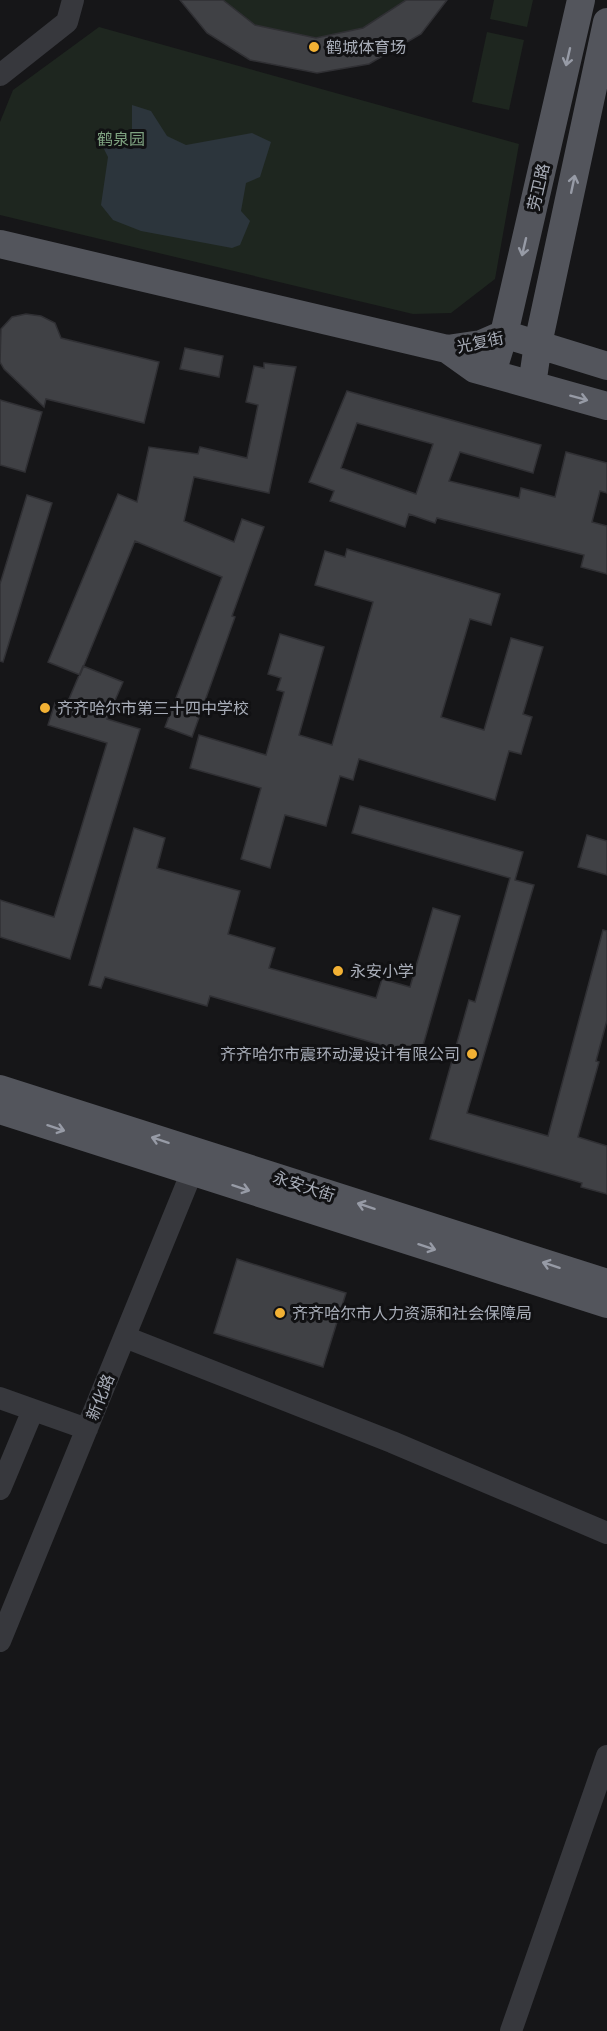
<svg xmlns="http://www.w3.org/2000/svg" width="607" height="2031" font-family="Poppins,'Noto Sans SC',sans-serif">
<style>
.green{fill:#1e261f}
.water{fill:#2c353c}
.building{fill:#404145;stroke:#303034;stroke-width:1.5;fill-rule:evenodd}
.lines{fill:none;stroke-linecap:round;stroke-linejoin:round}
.minor{stroke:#37383d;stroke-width:22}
.major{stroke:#53555c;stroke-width:28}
.oneway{stroke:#979ba6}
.poi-dot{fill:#f2b134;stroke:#111113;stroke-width:2}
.labels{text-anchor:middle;stroke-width:6;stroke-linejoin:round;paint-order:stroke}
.poi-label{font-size:16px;fill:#a8adb8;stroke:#111113;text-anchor:start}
.park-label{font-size:16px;fill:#7fa381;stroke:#111113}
.street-label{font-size:16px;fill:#a8adb8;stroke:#111113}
</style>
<rect width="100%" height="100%" fill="#161618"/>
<!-- green -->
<path class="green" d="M180,0H447L421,34L317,73L250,60L207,33Z
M494,0H533L527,27L490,19Z
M99,27L519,144L495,279L451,313L413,314L0,215V122L13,90Z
M487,32L524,40L509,110L472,102Z"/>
<!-- water -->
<path class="water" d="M132,105L151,111L167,136L186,145L252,133L271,142L260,177L246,183L241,211L250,221L240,245L232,248L141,231L113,220L101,205L108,157L103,147H115L132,132Z"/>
<!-- building -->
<path class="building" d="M180,0H223L255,25L316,38L363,28L406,0H447L421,34L369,64L317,73L250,60L207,33Z
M26,314L41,316L55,323L61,338L159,362L144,423L46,399L44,407L4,369L0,362L1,329L12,317Z
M185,348L223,356L219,377L180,369Z
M264,363L296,367L269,493L194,477L184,521L234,542L242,519L264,527L232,616L235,617L192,737L165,727L222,577L135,541L80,675L48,662L118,494L137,502L149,447L198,454L200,447L247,458L258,405L246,402L254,366L264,368Z
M347,391L541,445L533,473L460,452L449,481L519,498L521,488L555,497L566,452L607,463V493L600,491L592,522L607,526V574L581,567L584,555L437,518L435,523L409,514L405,527L330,501L334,491L309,482ZM357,423L433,444L416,494L341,468Z
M0,400L42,412L25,472L0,465Z
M27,495L52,503L3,662L0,661V584Z
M347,549L500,594L491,625L470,619L441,717L484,730L511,638L543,647L523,714L532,717L521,754L509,751L495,800L359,759L353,780L340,776L326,826L285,815L270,868L241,859L261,788L190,768L199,735L266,755L284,692L277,690L281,678L268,674L280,634L324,647L299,735L332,745L373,602L315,585L325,551L345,557Z
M83,666L123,682L107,719L140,729L70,959L0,937V900L54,917L107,743L48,725L55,703L66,706Z
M360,806L523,852L515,880L534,885L467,1113L548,1136L603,930L607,931V1020L596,1061L599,1062L578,1137L607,1146V1194L581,1187L582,1183L430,1139L469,1000L475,1002L510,878L352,833Z
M134,828L165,838L157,868L240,891L228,934L275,948L269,968L376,998L382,979L410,987L433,908L460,916L420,1056L210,996L207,1006L105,977L101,988L89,985Z
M587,835L607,841V875L578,867Z
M237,1259L346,1293L323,1367L214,1333Z"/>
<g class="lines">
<!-- minor -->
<path class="minor" d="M0,75L67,22L73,0
M125,1337L392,1442L607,1533
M0,1398L87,1429
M0,1489L33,1410
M0,1641L198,1157
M511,2031L607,1756"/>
<!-- major -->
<path class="major" d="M0,244L447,349L481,344L504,334L607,366
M447,349L475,369L607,406
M492,373L504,334L581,0
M532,385L538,344L607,22
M0,1089L607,1283
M0,1110L607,1304"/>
</g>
<!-- one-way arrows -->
<defs><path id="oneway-shaft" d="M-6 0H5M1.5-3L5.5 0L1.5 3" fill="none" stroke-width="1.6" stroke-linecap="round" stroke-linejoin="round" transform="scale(1.5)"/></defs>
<g class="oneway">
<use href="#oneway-shaft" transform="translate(568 57) rotate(103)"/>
<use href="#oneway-shaft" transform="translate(573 184) rotate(-78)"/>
<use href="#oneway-shaft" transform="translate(524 247) rotate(103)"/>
<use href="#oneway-shaft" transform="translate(579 398) rotate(15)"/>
<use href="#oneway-shaft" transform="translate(56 1128) rotate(18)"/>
<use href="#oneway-shaft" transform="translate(160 1140) rotate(-162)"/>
<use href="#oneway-shaft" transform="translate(241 1188) rotate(18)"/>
<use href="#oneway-shaft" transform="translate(366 1206) rotate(-162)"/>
<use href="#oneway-shaft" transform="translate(427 1247) rotate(18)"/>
<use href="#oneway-shaft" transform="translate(551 1265) rotate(-162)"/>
</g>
<!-- markers -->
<g class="poi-dot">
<circle cx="314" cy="47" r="6"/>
<circle cx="45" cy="708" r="6"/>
<circle cx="338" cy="971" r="6"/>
<circle cx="472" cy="1054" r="6"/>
<circle cx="280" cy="1313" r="6"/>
</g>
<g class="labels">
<!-- poi labels -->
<g class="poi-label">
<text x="326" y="53">鹤城体育场</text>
<text x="57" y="714">齐齐哈尔市第三十四中学校</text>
<text x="350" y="977">永安小学</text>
<text x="460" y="1060" text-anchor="end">齐齐哈尔市震环动漫设计有限公司</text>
<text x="292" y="1319">齐齐哈尔市人力资源和社会保障局</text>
</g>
<!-- park labels -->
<g class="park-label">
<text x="121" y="145">鹤泉园</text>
</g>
<!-- street labels -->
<g class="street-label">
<text transform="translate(538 187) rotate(-77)" y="6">劳卫路</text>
<text transform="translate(480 342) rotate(-12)" y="6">光复街</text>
<text transform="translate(304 1186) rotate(18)" y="6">永安大街</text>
<text transform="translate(100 1397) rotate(-68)" y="6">新化路</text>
</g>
</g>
</svg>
